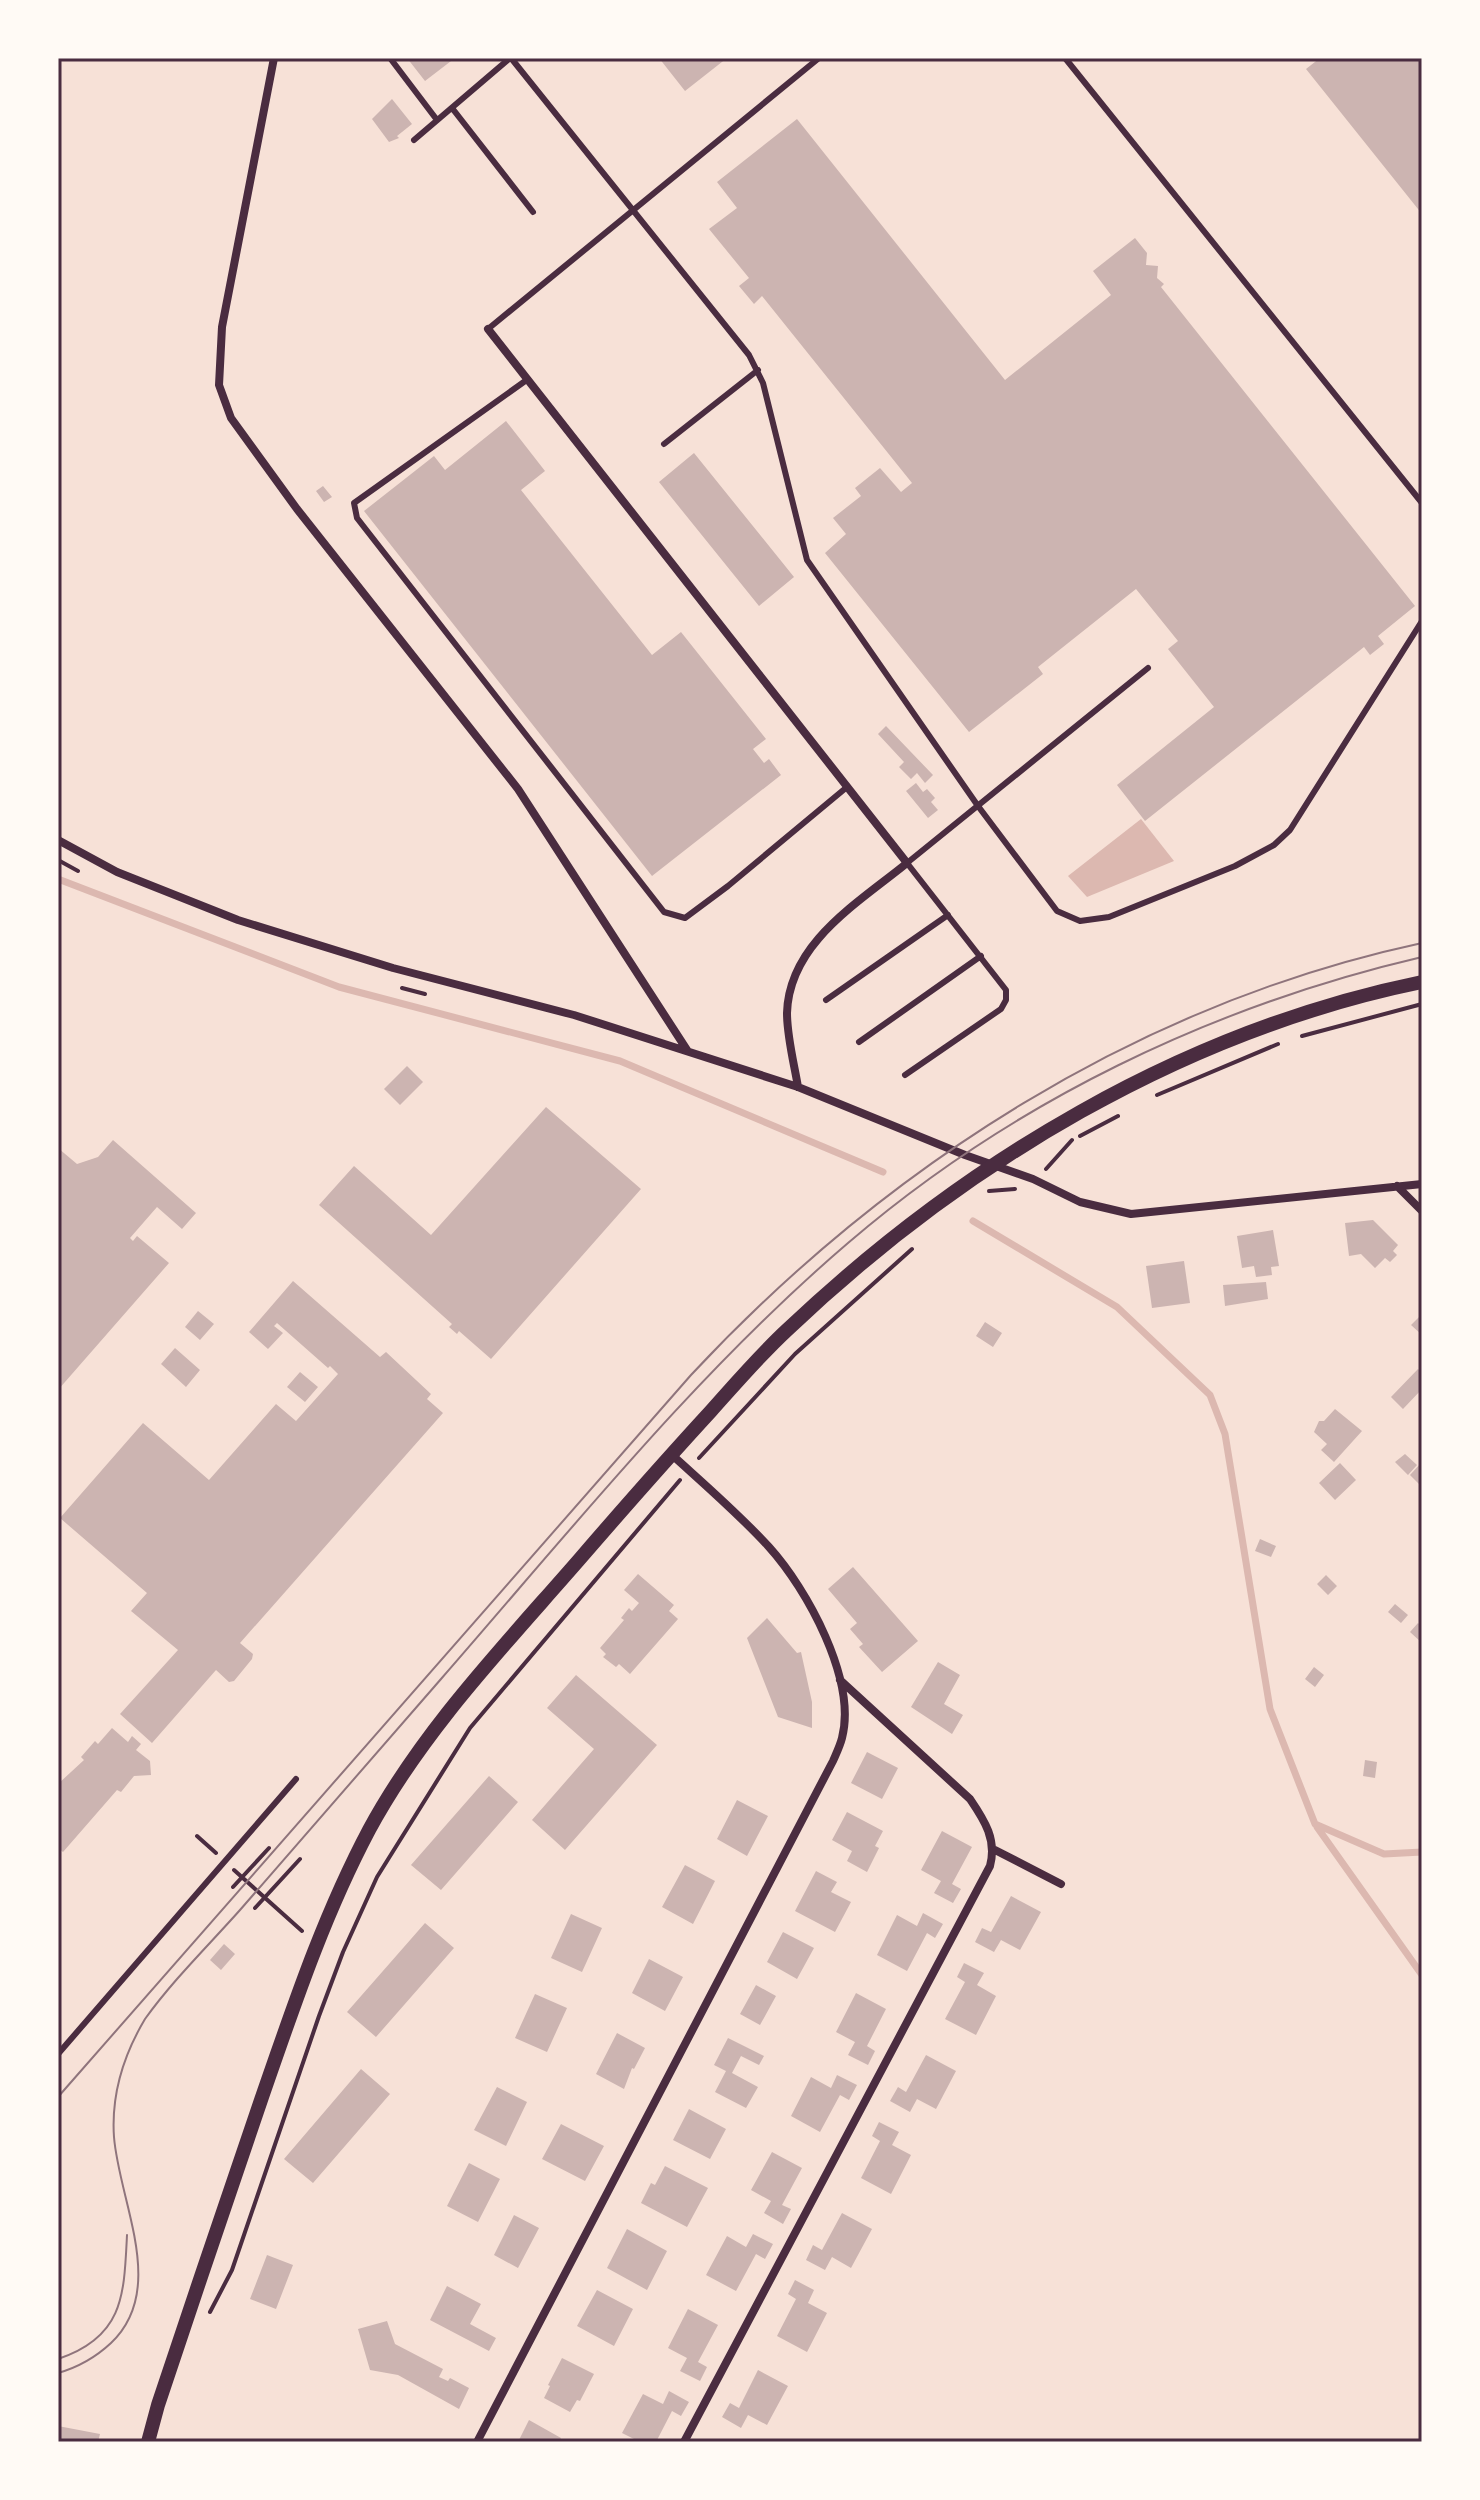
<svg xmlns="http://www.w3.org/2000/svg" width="1480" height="2500" font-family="'Alegreya Sans',sans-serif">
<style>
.water{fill:#dcb8b0}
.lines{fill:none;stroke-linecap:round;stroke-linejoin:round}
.stream{stroke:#dcb8b0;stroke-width:7}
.building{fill:#ccb4b1}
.path{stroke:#4a2c40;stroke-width:4}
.service{stroke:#4a2c40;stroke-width:6}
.minor{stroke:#4a2c40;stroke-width:8}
.tertiary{stroke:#4a2c40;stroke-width:14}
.tram{stroke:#8f747c;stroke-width:2}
.neatline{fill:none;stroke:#4a2c40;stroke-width:3}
</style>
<rect width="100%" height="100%" fill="#f7e1d7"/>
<!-- water -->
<path class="water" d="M1141,819L1174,861L1087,897L1068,876Z"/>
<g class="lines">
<!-- stream -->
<path class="stream" d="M58,879L339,987L620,1061L883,1172
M973,1221L1117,1307L1210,1395L1225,1434L1270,1709L1315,1824L1384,1854L1422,1852
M1317,1827L1422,1975"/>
</g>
<!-- building -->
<path class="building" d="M407,58H455L425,81Z
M659,58H727L685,91Z
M1320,58L1422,59V214L1306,69Z
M392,99L412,124L397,136L399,138L389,142L372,119Z
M797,119L1005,380L1111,295L1093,271L1135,238L1147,253L1146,265L1158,266L1157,278L1164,284L1161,287L1415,606L1378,636L1384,644L1370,655L1364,647L1145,821L1117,785L1214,707L1168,649L1178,641L1136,589L1038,667L1043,674L969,732L825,553L846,534L833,518L861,496L855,488L880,468L901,492L912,483L762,296L754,304L739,286L749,278L709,229L737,208L717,182Z
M506,421L545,471L521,490L652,655L681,632L766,739L753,749L764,763L769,759L781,775L652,876L364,511L434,456L445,470Z
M694,453L794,577L759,606L659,482Z
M323,486L332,497L324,502L316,491Z
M886,726L933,775L925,783L917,773L911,779L899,767L904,762L878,734Z
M916,783L923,792L927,789L935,798L931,802L938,810L928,818L906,791Z
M407,1066L423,1082L400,1105L384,1089Z
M546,1107L641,1189L491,1359L459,1331L457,1334L449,1327L452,1324L319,1205L354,1166L431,1235Z
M113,1140L196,1213L182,1229L157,1207L130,1238L133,1241L137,1236L169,1263L58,1390V1148L77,1164L98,1157Z
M1373,1220L1398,1245L1393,1251L1397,1255L1390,1262L1385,1258L1375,1268L1361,1254L1349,1256L1345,1223Z
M1273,1230L1279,1266L1271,1267L1272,1275L1256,1277L1254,1266L1242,1268L1237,1236Z
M1184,1261L1190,1303L1152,1308L1146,1266Z
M293,1281L380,1357L386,1352L431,1394L427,1399L443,1413L240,1643L253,1654L252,1659L234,1681L229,1682L216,1670L152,1743L120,1714L178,1650L131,1611L147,1593L60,1518L143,1423L209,1480L276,1404L296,1421L338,1374L330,1366L328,1368L277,1323L274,1326L283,1333L268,1349L249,1332Z
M1266,1282L1268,1299L1225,1306L1223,1285Z
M198,1311L214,1324L200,1340L185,1327Z
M1422,1314V1335L1411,1325Z
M985,1322L1002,1333L993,1347L976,1336Z
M175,1348L200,1370L186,1387L161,1364Z
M1418,1369L1422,1373V1389L1403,1409L1391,1397Z
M300,1372L318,1387L305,1402L287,1387Z
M1335,1409L1362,1431L1334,1462L1321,1450L1327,1444L1314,1432L1319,1421H1324Z
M1405,1454L1417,1465L1408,1475L1395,1462Z
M1422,1462V1487L1410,1475Z
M1340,1463L1356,1480L1335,1500L1319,1483Z
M1260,1539L1276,1546L1271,1557L1255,1551Z
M853,1567L918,1641L882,1672L859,1647L863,1644L850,1629L857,1623L828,1589Z
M638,1574L674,1605L669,1611L678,1619L630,1674L619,1664L616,1667L603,1657L606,1654L600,1648L624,1620L621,1618L629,1608L632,1611L639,1603L624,1590Z
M1326,1575L1337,1586L1328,1595L1317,1584Z
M1395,1604L1408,1615L1401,1623L1388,1612Z
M767,1618L797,1653L801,1652L812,1702V1728L778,1717L747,1638Z
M1418,1623L1422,1627V1643L1410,1632Z
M938,1662L960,1675L944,1704L963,1715L952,1734L911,1707Z
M1314,1667L1324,1675L1315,1687L1305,1679Z
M576,1675L657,1745L565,1850L532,1820L594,1749L547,1708Z
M112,1728L128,1742L132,1736L141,1744L136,1750L150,1761L151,1775L134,1776L121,1792L117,1790L63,1852L58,1848V1784L84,1760L81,1757L95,1741L98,1744Z
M867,1752L898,1768L882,1799L851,1783Z
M1365,1760L1377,1762L1375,1778L1363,1776Z
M489,1776L518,1802L441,1890L411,1865Z
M737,1800L768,1816L747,1856L717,1839Z
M847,1812L883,1831L875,1846L879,1848L867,1872L847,1861L852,1851L832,1840Z
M942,1831L972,1847L952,1884L961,1889L953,1903L934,1893L941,1881L921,1870Z
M685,1865L715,1881L693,1924L662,1907Z
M816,1871L837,1882L831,1892L851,1902L835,1932L795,1911Z
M1011,1896L1041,1912L1020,1950L1001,1940L994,1952L975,1942L982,1928L991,1932Z
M923,1913L943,1924L935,1938L927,1933L907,1971L877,1955L897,1915L917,1926Z
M571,1914L602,1928L582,1972L551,1958Z
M425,1923L454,1948L376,2037L347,2012Z
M783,1932L814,1948L797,1979L767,1962Z
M224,1944L235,1954L221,1970L210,1960Z
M649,1959L683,1977L665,2011L632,1993Z
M964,1963L984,1973L977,1985L996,1996L976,2035L945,2019L965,1982L957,1977Z
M756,1985L776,1996L760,2025L740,2014Z
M856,1993L886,2009L867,2046L875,2051L868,2065L848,2055L855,2042L836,2032Z
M535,1994L567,2008L547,2052L515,2038Z
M617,2033L645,2048L634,2069L632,2068L624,2089L596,2074Z
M728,2038L764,2056L759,2065L741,2056L732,2073L758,2087L746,2108L715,2092L726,2071L714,2065Z
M926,2055L956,2071L936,2109L917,2099L910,2112L890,2101L898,2087L906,2092Z
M361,2069L390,2094L313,2183L284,2159Z
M837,2075L857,2085L849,2100L840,2095L820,2132L791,2116L811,2077L831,2088Z
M497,2087L527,2102L506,2146L474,2130Z
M689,2109L726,2129L710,2159L673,2140Z
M879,2122L899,2132L892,2145L911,2155L891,2194L861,2178L880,2141L872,2136Z
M561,2124L604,2146L585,2181L542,2159Z
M772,2152L802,2168L782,2205L791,2209L783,2224L764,2213L771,2201L751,2190Z
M469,2163L500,2179L478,2222L447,2206Z
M665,2166L708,2188L687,2227L641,2203L651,2183L655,2185Z
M842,2213L872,2229L851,2268L832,2257L825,2270L806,2260L813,2245L822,2250Z
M514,2215L539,2228L518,2268L494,2255Z
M627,2229L667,2251L647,2290L607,2268Z
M753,2234L773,2244L765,2259L756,2254L736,2291L706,2275L727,2236L746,2247Z
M267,2255L293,2265L276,2309L250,2299Z
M795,2280L814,2290L808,2303L827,2313L807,2352L777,2336L796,2299L788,2294Z
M447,2286L481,2304L470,2324L496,2338L489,2351L430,2320Z
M597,2290L633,2309L614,2346L577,2326Z
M688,2309L718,2325L698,2362L707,2367L700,2381L680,2371L687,2358L668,2348Z
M387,2321L395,2344L443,2369L439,2377L448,2381L450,2378L469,2388L459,2409L398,2375L370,2370L358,2329Z
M562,2358L594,2374L580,2401L577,2400L570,2412L544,2398L550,2386L548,2385Z
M758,2370L788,2386L767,2425L748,2415L741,2428L722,2417L730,2403L739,2408Z
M669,2391L689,2402L681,2416L672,2411L656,2442H640L622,2433L643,2394L663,2404Z
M529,2420L561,2438L560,2440L565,2442H518Z
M58,2426L100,2434L98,2442H58Z"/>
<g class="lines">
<!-- path -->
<path class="path" d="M58,860L78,871
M402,988L425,994
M1302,1036L1422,1004
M1157,1095L1278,1044
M1080,1136L1118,1116
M1046,1169L1072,1140
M989,1191L1015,1189
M699,1458L795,1354L912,1249
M197,1836L216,1853
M234,1870L302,1931
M233,1887L269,1848
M255,1908L300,1859
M210,2312L232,2270L319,2016L343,1952L377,1877L470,1728L680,1480"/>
<!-- service -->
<path class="service" d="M390,58L437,120
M511,58L749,355L763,383L807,560L978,806L1057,911L1080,921L1109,917L1235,866L1274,845L1290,830L1422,621
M1065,58L1422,503
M452,108L533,212
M414,140L510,58
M488,329L819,58
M528,379L354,503L357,518L664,912L685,918L728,886L847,787
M664,444L758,370
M826,1000L948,915
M859,1042L981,956
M905,1075L1001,1009L1006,1000V990L907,863L1148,668
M58,2054L296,1779"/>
<!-- minor -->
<path class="minor" d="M274,58L222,327L219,385L231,418L297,509L518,789L687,1050
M488,329L907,863C858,903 789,943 787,1013C787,1037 794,1063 798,1087
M58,840L117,872L238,920L393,968L574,1015L798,1087L965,1155L1033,1179L1080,1202L1131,1214L1422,1184
M1397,1186L1422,1211
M995,1850L1061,1884
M477,2442L833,1761C836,1754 840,1746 842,1738C857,1680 807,1589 769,1547C739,1514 704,1484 671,1454
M684,2442L990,1866C997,1840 985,1821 970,1799L840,1680"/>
<!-- tertiary -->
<path class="tertiary" d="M148,2442L158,2405C192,2303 226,2202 261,2100C293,2008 323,1917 369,1830C423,1730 504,1646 578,1561C622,1510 666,1460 711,1411C736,1383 760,1355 787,1330C963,1163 1182,1031 1422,982"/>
<!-- tram -->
<path class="tram" d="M58,2097L691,1375C887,1165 1138,1004 1422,943
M58,2359C124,2337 124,2295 127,2235
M58,2373C79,2367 96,2357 111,2343C168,2289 119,2202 114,2137C111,2094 123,2056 145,2019C173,1980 208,1946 240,1910C307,1833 374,1756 441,1679C571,1530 697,1372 848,1243C1012,1102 1212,1006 1422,957"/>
</g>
<!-- border -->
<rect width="1480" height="2500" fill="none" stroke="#fffaf5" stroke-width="120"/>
<rect x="60" y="60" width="1360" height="2380" class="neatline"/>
</svg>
